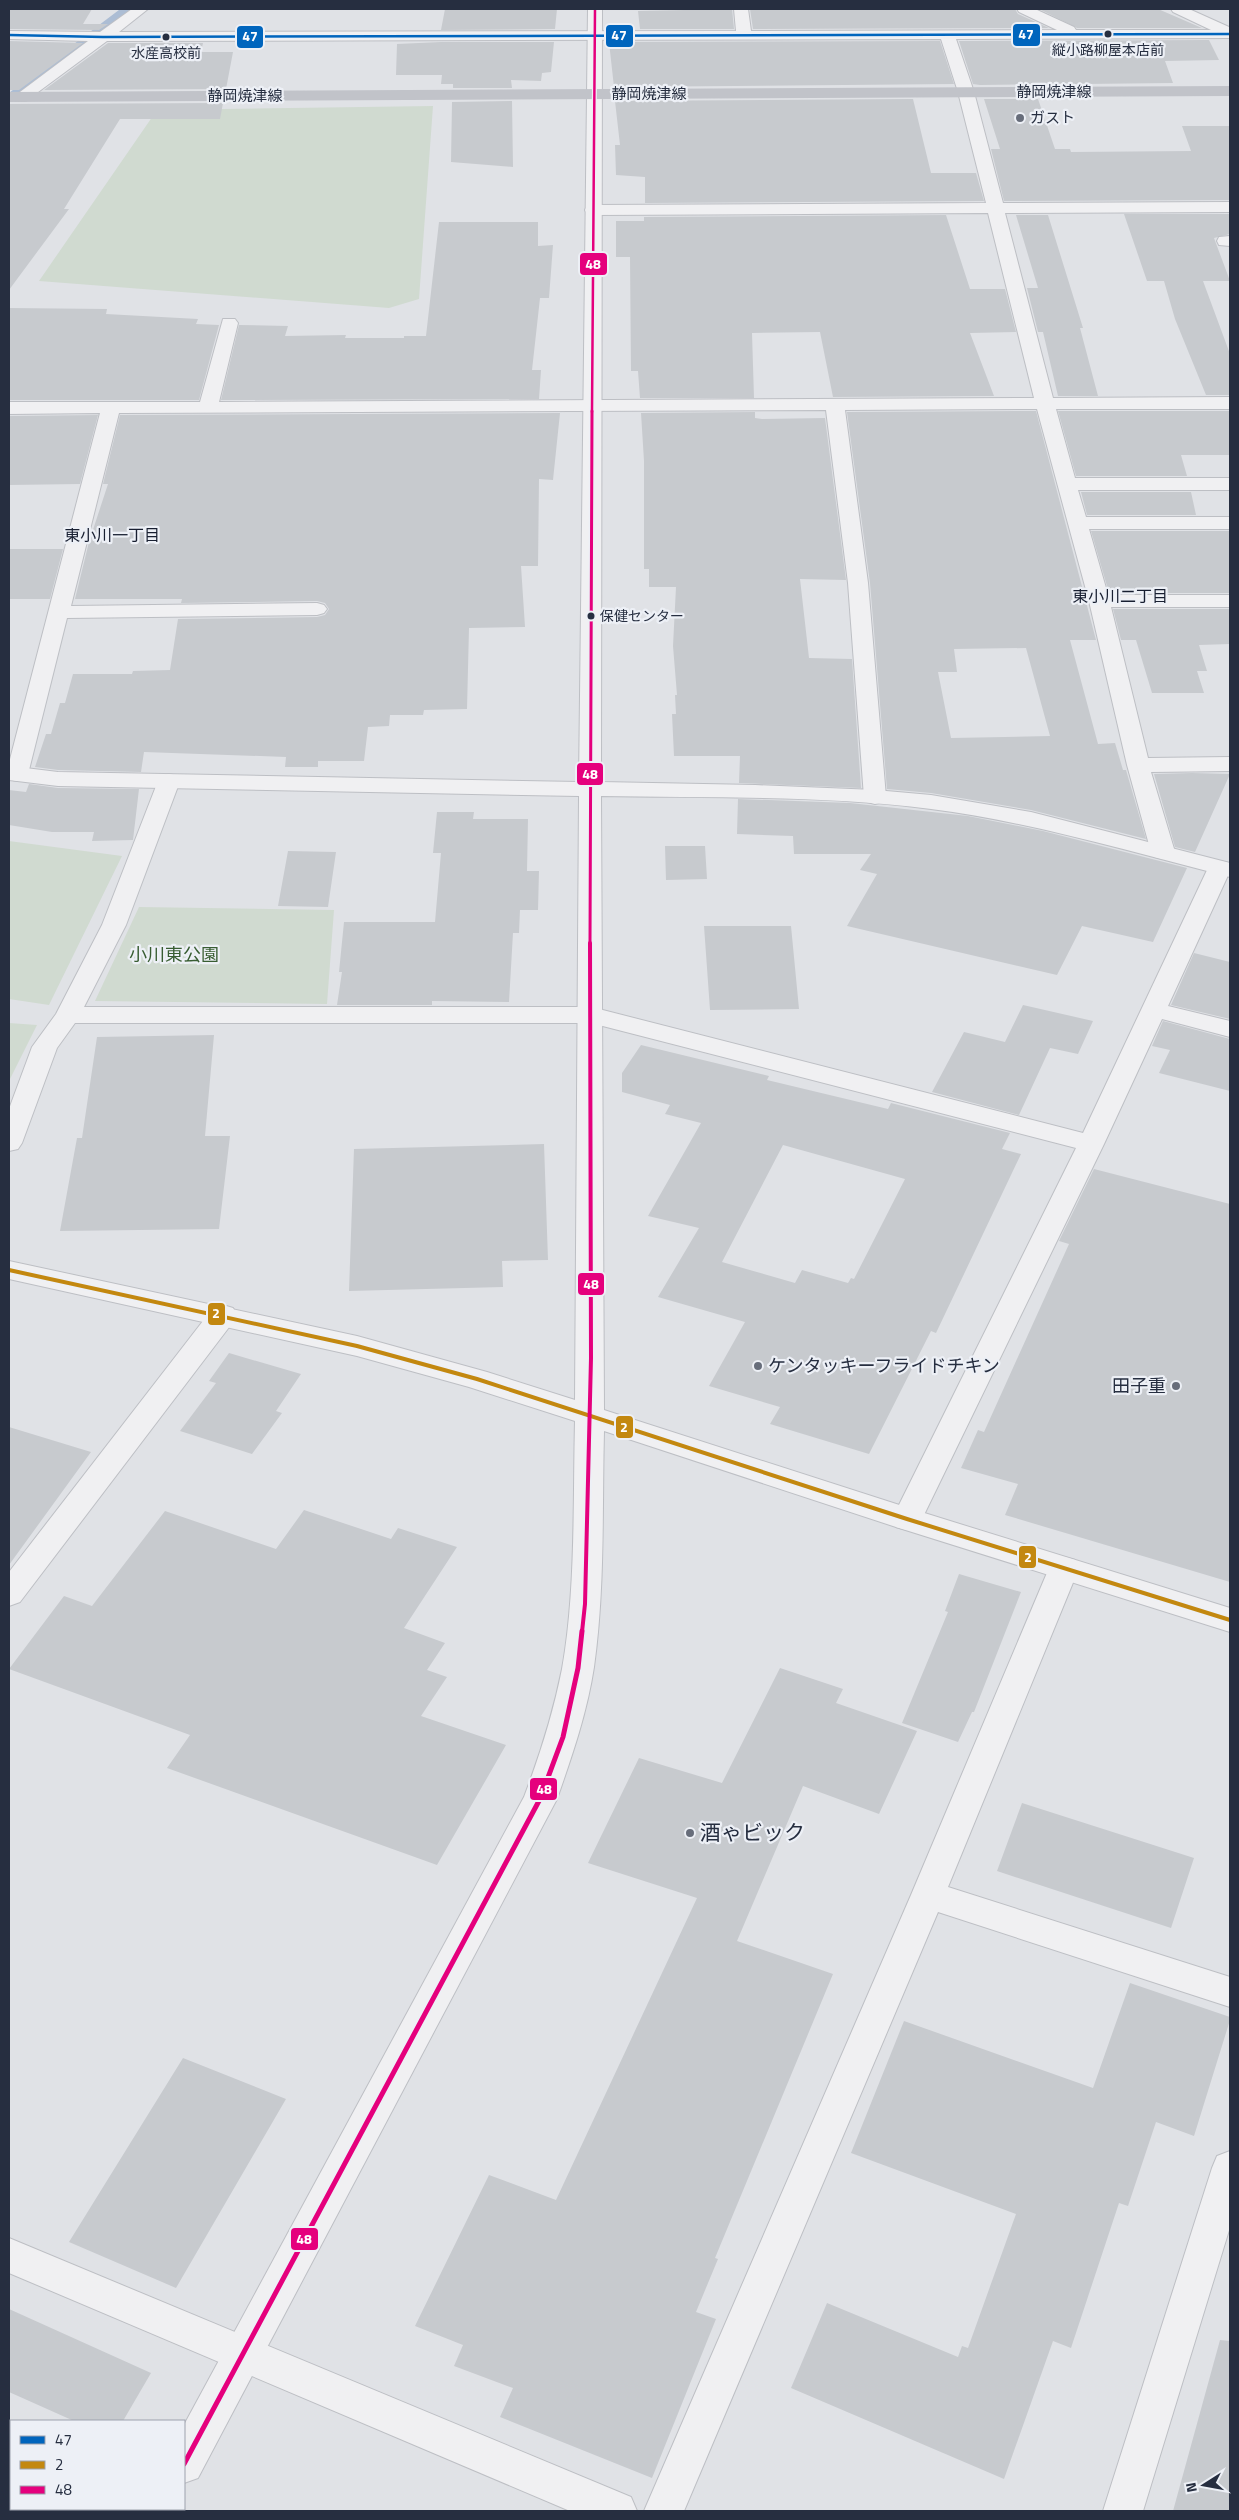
<svg xmlns="http://www.w3.org/2000/svg" width="1239" height="2520" font-family="'Titillium Web','Noto Sans JP',sans-serif">
<style>
.green{fill:#d0dad0}
.lines{fill:none;stroke-linecap:round;stroke-linejoin:round}
.stream{stroke:#acbdd4;stroke-width:8}
.building{fill:#c7cace;fill-rule:evenodd}
.minor-casing{stroke:#bdbfc4;stroke-width:2}
.tertiary-casing{stroke:#bdbfc4;stroke-width:2}
.minor{fill:#f0f0f2;fill-rule:evenodd}
.tertiary{fill:#f0f0f2;fill-rule:evenodd}
.secondary{fill:#c1c3c9;fill-rule:evenodd}
.bus-1-casing{stroke:#edf0f6;stroke-width:5}
.bus-2-casing{stroke:#edf0f6;stroke-width:8}
.bus-3-far3-casing{stroke:#edf0f6;stroke-width:5}
.bus-3-far2-casing{stroke:#edf0f6;stroke-width:6}
.bus-3-far1-casing{stroke:#edf0f6;stroke-width:8}
.bus-3-casing{stroke:#edf0f6;stroke-width:9}
.bus-1{stroke:#0065bd;stroke-width:2.5}
.bus-2{stroke:#c38810;stroke-width:4}
.bus-3-far3{stroke:#e5007d;stroke-width:2.5}
.bus-3-far2{stroke:#e5007d;stroke-width:3}
.bus-3-far1{stroke:#e5007d;stroke-width:4}
.bus-3{stroke:#e5007d;stroke-width:5}
.bus-dot{fill:#262e40;stroke:#edf0f6;stroke-width:2}
.poi-dot{fill:#676d7a;stroke:#edf0f6;stroke-width:2}
.labels{text-anchor:middle;stroke-width:4.5;stroke-linejoin:round;paint-order:stroke}
.far-bus-label{font-size:14px;fill:#262e40;stroke:#edf0f6}
.far-street-label{font-size:15px;fill:#262e40;stroke:#edf0f6}
.far-poi-label{font-size:15px;fill:#262e40;stroke:#edf0f6;text-anchor:start}
.far-neighbourhood-label{font-size:16px;fill:#181f31;stroke:#edf0f6}
.park-label{font-size:18px;fill:#385d32;stroke:#edf0f6}
.poi-label{font-size:18px;fill:#262e40;stroke:#edf0f6;text-anchor:start}
.near-poi-label{font-size:21px;fill:#262e40;stroke:#edf0f6;text-anchor:start}
.line-badge{stroke:#edf0f6;stroke-width:2}
.badge-label{font-size:14px;text-anchor:middle;font-weight:bold;fill:#fff}
</style>
<rect width="100%" height="100%" fill="#e0e2e6"/>
<!-- green -->
<path class="green" d="M433,106L419,299L389,308L39,281L157,110Z
M9,841L122,856L49,1005L9,999Z
M139,907L334,910L327,1004L95,1001Z
M9,1023L37,1025L9,1081Z"/>
<g class="lines">
<!-- stream -->
<path class="stream" d="M9,98L127,9"/>
</g>
<!-- building -->
<path class="building" d="M9,9H92L83,24H108L99,30L9,29Z
M445,9H557L555,29L441,30Z
M732,9L734,29H640L638,11Z
M750,9H1015L1018,14L1049,28L753,29Z
M1039,9H1158L1202,28H1077Z
M1209,40L1219,60L1165,61L1173,83L980,85L973,84L959,41Z
M9,41L83,43L19,90H9Z
M940,41L954,84L614,87L609,42Z
M441,42H554L551,72L542,73L541,81L511,80L512,88H453V84H441L442,75H396L397,44Z
M108,43H203L201,52H233L226,89L44,90Z
M913,99L931,173H976L984,201L645,203V177L616,175L615,145H620L615,101Z
M984,99H1038L1055,149H1070L1071,152L1191,151L1182,126H1230V200L1004,201L991,149H1000Z
M512,101L513,167L451,162L452,102Z
M223,103L220,119H120L64,209H69L9,290V104Z
M1124,214H1230V234L1214,238L1230,281H1203L1230,354V395H1206L1175,319L1164,281H1147Z
M946,215L970,289H1005L1016,332L970,333L994,396L833,397L820,332L752,333L754,398H640L638,371H631L630,257H616V221H644V217Z
M1016,215H1048L1083,328H1080L1098,396H1058L1043,332H1038L1027,288H1038Z
M439,222H538V246L553,245L549,298H540L532,370H541L539,399L221,400L239,325L288,326L285,336L346,335L345,338H404V336H426Z
M9,308L107,309L106,314L198,319L196,324L219,325L199,400H9Z
M1036,411L1096,640H1070L1098,744L1115,743L1123,770H1126L1146,839L1031,810L931,793L887,789L870,583L847,412ZM1026,648L1050,736L951,738L938,672H957L954,649Z
M1058,411H1230V455H1181L1187,476H1076Z
M755,412V418L762,419L825,418L846,580L800,579L809,658L852,659L861,788L739,783L740,756H674L672,714H676L675,695H677L673,646L676,587H649V569H644V461L641,413Z
M560,413L553,480L539,479L538,566H521L525,627L469,628L467,709L424,710L423,715H390L389,726L368,727L364,761H318V767H285L286,757L144,752L141,772L58,770L35,767L46,734H51L60,703H65L73,674H132L133,671L170,670L178,619L317,617L325,615L329,609L325,603L317,601L181,603L182,599H75L89,542L108,484H103L120,415Z
M98,415L80,484L9,485V416Z
M1081,492H1191L1196,515H1087Z
M1091,531H1230V593H1109Z
M9,549H63L50,599H9Z
M1113,609H1230V644L1199,645L1207,671H1197L1204,693H1152L1136,640H1121Z
M1192,773L1230,774L1195,852L1175,847L1154,774Z
M29,784L58,788L139,789L133,840L92,841L94,832H52L9,825V790L26,792Z
M738,799L850,803L968,816L1043,831L1187,868L1153,942L1082,926L1057,975L847,926L877,874L860,870L871,854H794L793,836L737,834Z
M437,812H474L473,819H528L527,871H539L538,910H520L519,933H513L509,1002L432,1001V1005H337L342,972H339L344,922H435L441,853H433Z
M665,846H705L707,879L666,880Z
M288,851L336,852L328,907L278,906Z
M704,926H791L799,1009L710,1010Z
M1194,953L1230,962V1019L1171,1005Z
M1023,1005L1093,1021L1078,1054L1050,1048L1019,1115L932,1092L964,1032L1005,1042Z
M1163,1021L1230,1039V1091L1159,1073L1170,1050L1152,1046Z
M214,1035L205,1136H230L219,1229L60,1231L77,1138H82L97,1037Z
M641,1045L769,1076L767,1080L888,1109L891,1103L1010,1133L1002,1149L1021,1154L936,1333L931,1331L869,1454L770,1424L780,1407L709,1386L745,1322L658,1297L699,1228L648,1216L701,1123L665,1114L670,1105L622,1092V1073ZM783,1145L905,1179L854,1279L851,1278L848,1283L802,1270L795,1283L722,1262Z
M544,1144L548,1260L502,1261L503,1287L349,1291L354,1149Z
M1094,1169L1230,1204V1582L1005,1515L1018,1484L961,1468L978,1430L984,1432L1069,1244L1059,1241Z
M229,1353L301,1374L276,1411L282,1413L252,1454L180,1431L216,1383L209,1381Z
M9,1427L91,1452L9,1565Z
M304,1510L391,1539L398,1528L457,1547L404,1628L445,1643L427,1670L447,1677L421,1716L506,1745L437,1865L167,1768L190,1735L9,1669L64,1596L92,1606L165,1511L276,1549Z
M959,1574L1021,1592L974,1712H972L958,1742L902,1723L948,1612L945,1611Z
M780,1668L843,1689L836,1703L917,1731L879,1814L803,1786L737,1941L833,1974L715,2258L718,2259L696,2312L716,2319L652,2478L500,2417L513,2388L454,2366L463,2345L415,2326L489,2175L556,2200L697,1898L588,1863L639,1758L722,1783Z
M1022,1803L1194,1858L1171,1928L997,1871Z
M1130,1983L1230,2017V2020L1194,2136L1156,2122L1128,2206L1119,2203L1071,2348L1053,2341L1004,2479L791,2388L827,2303L958,2357L962,2346L968,2348L1016,2214L851,2153L904,2021L1093,2088Z
M183,2058L286,2099L176,2288L69,2242Z
M9,2309L151,2373L123,2421H74L9,2392Z
M1220,2340L1230,2341V2511H1173Z"/>
<g class="lines">
<!-- minor casing -->
<g class="minor-casing">
<path id="minor" d="M132,9H148L119,32L736,31L734,9H748L751,31L1057,30L1019,12L1017,9H1035L1074,27L1076,30H1211L1173,12L1171,9H1189L1229,27L1230,38L956,39L974,92L1003,203L1230,202V212L1005,213L1053,398L1230,397V409H1056L1075,478H1230V490H1078L1086,517H1230V529H1089L1108,595H1230V607H1111L1148,758L1230,757V771L1151,772L1175,852L1171,857L1163,859L1155,857L1151,852L1127,765L1089,601L1037,409L845,410L868,583L886,797L883,802L875,804L867,802L864,797L848,583L826,410L119,413L71,606L317,603L324,605L327,609L324,613L317,615L67,618L28,774L25,779L17,781L9,779V763L100,413L9,414V402H200L223,319H235L238,323L219,402L1034,398L988,213L593,215L587,214L585,210L587,206L593,205L986,203L958,92L941,39L107,41L26,101H16L13,98L16,95L88,41L9,39V31L100,32Z
M1230,236V246L1219,245L1217,241L1219,237Z
M169,774L177,776L180,781L126,925L84,1007H591L1083,1133L1208,868L1212,863L1220,861L1228,863L1230,871L1168,1006L1230,1021V1037L1162,1019L1104,1144L922,1519L918,1527L907,1530L896,1527L892,1519L1076,1148L591,1023H75L57,1048L22,1143L18,1149L9,1151V1109L32,1047L56,1014L102,925L158,781L161,776Z
M223,1305L233,1308L237,1315L233,1322L20,1602L9,1606V1572L213,1308Z
M1064,1557L1075,1560L1079,1568L948,1887L1230,1977V2007L938,1912L684,2511H644L911,1895L1049,1568L1053,1560Z
M1230,2151V2227L1143,2511H1103L1212,2168L1217,2156Z
M9,2238L631,2497L637,2511H570L9,2273Z"/>
</g>
<!-- tertiary casing -->
<g class="tertiary-casing">
<path id="tertiary" d="M588,9H602L601,782L755,785L875,790L931,795L1031,812L1230,863V877C1131,852 1032,822 931,809C825,795 709,798 601,796L604,1410L918,1511L1230,1608V1632L896,1527L604,1431C602,1509 605,1589 594,1667C587,1713 572,1756 557,1799L198,2478L184,2483V2425L524,1797C540,1755 553,1714 562,1669C576,1592 573,1500 575,1421L469,1387L357,1356L9,1279V1261L357,1336L487,1372L575,1400L579,796L58,786L9,780V766L58,772L579,782Z
M139,2509H179L178,2511H138Z"/>
</g>
<!-- minor -->
<use href="#minor" class="minor"/>
<!-- tertiary -->
<use href="#tertiary" class="tertiary"/>
<!-- secondary -->
<path class="secondary" d="M1230,86V96L9,102V92Z"/>
<!-- bus-1 casing -->
<g class="bus-1-casing">
<path id="bus-1" d="M9,35L103,37L1230,34"/>
</g>
<!-- bus-2 casing -->
<g class="bus-2-casing">
<path id="bus-2" d="M9,1270L357,1346L477,1379L907,1519L1230,1620"/>
</g>
<!-- bus-3-far3 casing -->
<g class="bus-3-far3-casing">
<path id="bus-3-far3" d="M592,412L595,9"/>
</g>
<!-- bus-3-far2 casing -->
<g class="bus-3-far2-casing">
<path id="bus-3-far2" d="M590,944L592,411"/>
</g>
<!-- bus-3-far1 casing -->
<g class="bus-3-far1-casing">
<path id="bus-3-far1" d="M582,1632L585,1604L591,1358L590,943"/>
</g>
<!-- bus-3 casing -->
<g class="bus-3-casing">
<path id="bus-3" d="M184,2464L540,1799L563,1737L578,1668L582,1631"/>
</g>
<!-- bus-1 -->
<use href="#bus-1" class="bus-1"/>
<!-- bus-2 -->
<use href="#bus-2" class="bus-2"/>
<!-- bus-3-far3 -->
<use href="#bus-3-far3" class="bus-3-far3"/>
<!-- bus-3-far2 -->
<use href="#bus-3-far2" class="bus-3-far2"/>
<!-- bus-3-far1 -->
<use href="#bus-3-far1" class="bus-3-far1"/>
<!-- bus-3 -->
<use href="#bus-3" class="bus-3"/>
</g>
<!-- markers -->
<g class="bus-dot">
<circle cx="1108" cy="34" r="4.5"/>
<circle cx="166" cy="37" r="4.5"/>
<circle cx="591" cy="616" r="4.5"/>
</g>
<g class="poi-dot">
<circle cx="1020" cy="118" r="5"/>
<circle cx="758" cy="1366" r="5"/>
<circle cx="1176" cy="1386" r="5"/>
<circle cx="690" cy="1833" r="5"/>
</g>
<g class="labels">
<!-- far-bus labels -->
<g class="far-bus-label">
<text x="1108" y="55">縦小路柳屋本店前</text>
<text x="166" y="58">水産高校前</text>
<text x="600" y="621" text-anchor="start">保健センター</text>
</g>
<!-- far-street labels -->
<g class="far-street-label">
<text x="1054" y="97">静岡焼津線</text>
<text x="649" y="99">静岡焼津線</text>
<text x="245" y="101">静岡焼津線</text>
</g>
<!-- far-poi labels -->
<g class="far-poi-label">
<text x="1030" y="123">ガスト</text>
</g>
<!-- far-neighbourhood labels -->
<g class="far-neighbourhood-label">
<text x="112" y="541">東小川一丁目</text>
<text x="1120" y="602">東小川二丁目</text>
</g>
<!-- park labels -->
<g class="park-label">
<text x="174" y="961">小川東公園</text>
</g>
<!-- poi labels -->
<g class="poi-label">
<text x="768" y="1372">ケンタッキーフライドチキン</text>
<text x="1166" y="1392" text-anchor="end">田子重</text>
</g>
<!-- near-poi labels -->
<g class="near-poi-label">
<text x="700" y="1840">酒ゃビック</text>
</g>
</g>
<g class="line-badge">
<rect x="1012" y="23" width="29" height="24" rx="5" fill="#0065bd"/>
<rect x="605" y="24" width="29" height="24" rx="5" fill="#0065bd"/>
<rect x="236" y="25" width="28" height="24" rx="5" fill="#0065bd"/>
<rect x="579" y="252" width="29" height="24" rx="5" fill="#e5007d"/>
<rect x="576" y="762" width="28" height="24" rx="5" fill="#e5007d"/>
<rect x="577" y="1272" width="28" height="24" rx="5" fill="#e5007d"/>
<rect x="207" y="1302" width="19" height="24" rx="5" fill="#c38810"/>
<rect x="615" y="1415" width="19" height="24" rx="5" fill="#c38810"/>
<rect x="1018" y="1545" width="19" height="24" rx="5" fill="#c38810"/>
<rect x="529" y="1777" width="29" height="24" rx="5" fill="#e5007d"/>
<rect x="290" y="2227" width="29" height="24" rx="5" fill="#e5007d"/>
</g>
<g class="badge-label">
<text x="1026" y="39">47</text>
<text x="619" y="40">47</text>
<text x="250" y="41">47</text>
<text x="593" y="269">48</text>
<text x="590" y="779">48</text>
<text x="591" y="1289">48</text>
<text x="216" y="1318">2</text>
<text x="624" y="1432">2</text>
<text x="1028" y="1562">2</text>
<text x="544" y="1794">48</text>
<text x="304" y="2244">48</text>
</g>
<!-- border -->
<rect width="1239" height="2520" fill="none" stroke="#262e40" stroke-width="20"/>
<!-- legend -->
<rect x="10" y="2420" width="175" height="90" fill="#edf0f6" stroke="#9da2ad"/>
<rect x="20" y="2436" width="25" height="8" fill="#0065bd" stroke="#9da2ad"/>
<text x="55" y="2445" font-size="15" fill="#262e40">47</text>
<rect x="20" y="2461" width="25" height="8" fill="#c38810" stroke="#9da2ad"/>
<text x="55" y="2470" font-size="15" fill="#262e40">2</text>
<rect x="20" y="2486" width="25" height="8" fill="#e5007d" stroke="#9da2ad"/>
<text x="55" y="2495" font-size="15" fill="#262e40">48</text>
<!-- north arrow -->
<g transform="translate(1204 2485) rotate(259)" stroke="#edf0f6" stroke-width="4" paint-order="stroke">
<path d="M0-4L9 19L0 12L-9 19Z" fill="#262e40"/>
<text y="-8" font-size="14" font-weight="bold" text-anchor="middle" fill="#262e40">N</text>
</g>
</svg>
